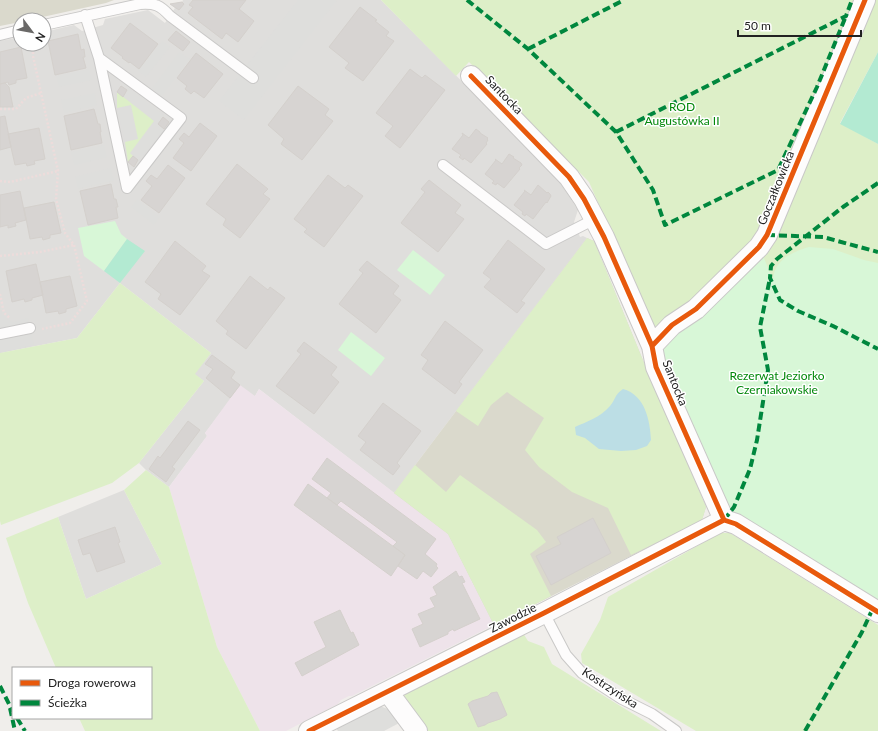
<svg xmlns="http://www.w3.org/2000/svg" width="878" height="731" font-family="Lato,sans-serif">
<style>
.residential{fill:#dfdedc}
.industrial{fill:#eee3ea}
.religious{fill:#dededc}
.construction{fill:#dad9cc}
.grass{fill:#ddefc8}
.park{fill:#d8f7d7}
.pitch{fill:#b3ead2}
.water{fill:#bcdee5}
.building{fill:#d7d4d2;stroke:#d4d0cc}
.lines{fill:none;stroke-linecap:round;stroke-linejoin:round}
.service-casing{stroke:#c9c8c7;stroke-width:12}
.minor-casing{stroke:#c9c8c7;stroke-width:22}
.path{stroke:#eddcdb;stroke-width:2.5;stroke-dasharray:2 2;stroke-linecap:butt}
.service{stroke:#fdfcfc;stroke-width:10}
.minor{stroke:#fdfcfc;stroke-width:20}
.quiet{stroke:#00873e;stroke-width:4;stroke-dasharray:8 4;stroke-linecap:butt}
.cycleway-casing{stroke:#fff;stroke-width:8}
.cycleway{stroke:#e8590c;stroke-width:5}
.labels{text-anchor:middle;stroke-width:3;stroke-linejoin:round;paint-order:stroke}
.street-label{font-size:12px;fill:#222;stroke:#fff}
.park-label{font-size:12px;fill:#03880b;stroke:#fff}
</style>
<rect width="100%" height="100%" fill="#f0eeeb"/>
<!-- residential -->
<path class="residential" d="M183,0H381L538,158L561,184L578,210L574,222L580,237L583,236L587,238L394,493L259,389L255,396L231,399L205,433L207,436L169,487L146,470L139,463L204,381L194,374L211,353L120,283L77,338L0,353V41L20,37V44H44V32L74,25L82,31L103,25L105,19L148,10L165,23L175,8L170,4L182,2Z
M124,490L162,564L86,599L58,517Z"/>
<!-- industrial -->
<path class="industrial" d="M240,385L255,396L259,389L448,534L494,625L352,696H349L341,700L338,704L286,731H260L217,647L169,487L207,436L205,433Z"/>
<!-- religious -->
<path class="religious" d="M298,0H337L244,120L219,101Z
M162,41L170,47L146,77L138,71Z
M179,52L190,59L162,96L152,88Z
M89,69L92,80L59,87L56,76Z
M129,88L164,115L158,124L164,129L139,161L129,153L154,121L123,97Z
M95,93L97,105L64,113L61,100Z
M131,105L138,139L125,142L117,108Z
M104,145L107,157L74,165L71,152Z
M111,168L114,181L78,189L75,177Z
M137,199L160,217L154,225L131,207Z
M0,305L2,314L7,319L13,322L28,318L34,345L0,353Z
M380,706L390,710L403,721L384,731H338L336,728Z"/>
<!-- construction -->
<path class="construction" d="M0,0H114L106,3L29,20H20V22L0,26Z
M587,238L594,241L647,370L706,507L702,520L494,625L448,534L394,493Z"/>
<!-- grass -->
<path class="grass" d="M381,0H858L844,35L782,170L758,236L697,301L653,328L589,182L469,62L456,76Z
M876,0H878V52L840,123L878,144V269L731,504L761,260L770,249L866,17Z
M117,92L154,121L130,153L133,156L128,162L125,142L138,139L131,105L117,108Z
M587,238L594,241L647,370L706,507L702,520L631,555L608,508L572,492L539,467L525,450L544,418L507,392L491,405L478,426L456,411Z
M120,283L211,353L195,374L204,381L139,463L112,483L1,525L0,521V353L77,338Z
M415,465L446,492L460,475L537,530L546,542L530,554L551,596L494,625L448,534L394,493Z
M146,470L169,487L217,647L260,731H85L79,718H151V668H56L28,603L6,538L58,517L86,599L162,564L124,490Z
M720,533H730L878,625V731H696L582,663L581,654L600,620L608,597Z
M523,633L528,641L544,647L552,664L661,731H427L404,695Z"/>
<!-- park -->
<path class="park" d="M115,221L121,234L127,239L104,271L84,256L78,228Z
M809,247L833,249L864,260L878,263V614L723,517L666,379L662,349L761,251L773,280C774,260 792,252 809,247Z
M413,250L445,275L430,295L397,270Z
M351,332L385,358L371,376L338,350Z"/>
<!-- pitch -->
<path class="pitch" d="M878,52V144L840,124Z
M127,239L145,251L120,283L104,271Z"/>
<!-- water -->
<path class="water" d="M623,389C645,395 650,420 651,440L647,446L636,450L621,451L599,449L585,438L576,435L575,427C586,422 601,417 610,406C616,399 614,395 623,389Z"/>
<!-- building -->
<path class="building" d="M193,0H246L239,9L254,21L238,42L226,33L222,39L188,13L193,7L189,5Z
M182,2L184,4L179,10L170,4Z
M360,7L377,20L375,21L389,32L386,36L394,41L363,81L345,68L349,63L329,47Z
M130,23L158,44L139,69L130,62L129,63L122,58L123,57L111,48Z
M176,31L190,42L183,51L168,40Z
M78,34L81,50L84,49L85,57H83L86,68L55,75L48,41Z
M21,47L27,78L16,80V83L9,85L8,82L0,84V52Z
M196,53L223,74L204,98L194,91L191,94L185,89L187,86L177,78Z
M410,69L422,78L425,75L445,90L400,148L385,136L393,126L376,113Z
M5,83L9,87L13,107H0V84Z
M121,86L127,90L123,97L117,92Z
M298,86L329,109L325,115L333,121L302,160L281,144L284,139L268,125Z
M94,109L98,124H100L101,132H100L102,143L71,150L64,116Z
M5,116L11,147L0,150V117Z
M163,117L169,122L164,129L158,124Z
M200,123L217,136L191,171L173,158L184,143L179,139L184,133L189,137Z
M39,128L45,159L34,161L35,164L27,166L26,163L15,165L8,134Z
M476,129L480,132V133L488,138L487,139L488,140L486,143L487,144L471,163L464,158L463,160L459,157L461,155L452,149L463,135L462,133L469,138Z
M509,154L514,157L513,158L521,163L522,165L519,168L520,169L504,188L497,183L496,185L492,183L494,181L485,174L496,160L495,159L502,164Z
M133,156L138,160L134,167L128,162Z
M237,164L268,189L263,194L270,199L240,238L223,225L226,219L206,204Z
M168,165L185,178L159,213L141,200L152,186L146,181L151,175L157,179Z
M328,175L345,188L348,185L363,196L324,247L304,232L307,229L294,219Z
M429,180L461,205L455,213L464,219L438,252L401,223L425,192L421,189Z
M111,184L114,199H116L118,207H116L118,218L88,225L80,191Z
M538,185L547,193L548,192L550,194L551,196L547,203L546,202L533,219L526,214L525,216L522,214L523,212L514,205L525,191L524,190L531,195Z
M20,191L26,220L15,223L16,226L8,228V225L0,227V195Z
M54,202L61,233L50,235V238L43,240L42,237L30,239L24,208Z
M508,240L545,269L521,301L525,303L517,313L484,287L491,279L483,273Z
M175,241L206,266L202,271L210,276L180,315L158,299L161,294L145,282Z
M367,261L399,286L393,294L401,300L376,333L339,304L363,273L359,270Z
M36,264L43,295L32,298V300L25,302L24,299L12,302L6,271Z
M70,276L77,306L66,309V312L59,314L58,311L46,313L40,282Z
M250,276L268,290L270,287L285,298L246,349L226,334L228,331L216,321Z
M445,321L483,350L459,382L462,384L455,394L422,369L428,360L421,355Z
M304,342L337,367L331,375L339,382L314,414L276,386L301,354L297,351Z
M212,355L235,372L231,378L240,385L230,398L206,378L213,369L205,364Z
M383,403L421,431L397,463L400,466L393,475L360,450L366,442L358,436Z
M188,421L200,430L172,467L175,469L166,482L149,469L158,456L160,458Z
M327,458L436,539L425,554L437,564L436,566L438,568L431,577L423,571L417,579L398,566L405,555L393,546L397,542L341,501L337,505L327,498L331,493L312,479Z
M308,484L405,555L391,576L294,505Z
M593,518L611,553L551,585L536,556L561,544L557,537Z
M115,527L120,542L118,543L125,562L97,572L90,553L83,555L78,540Z
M456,571L459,577L462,576L465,582L462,583L480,619L454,631L453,629L448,632V634L420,647L412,629L423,624L418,614L435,607L430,598L437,595L433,587Z
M340,610L351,633L353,632L359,645L302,676L295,663L326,647L314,622Z
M497,692L507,715L500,719L488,723L485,725L478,727L468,704L472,701L488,696L491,693Z"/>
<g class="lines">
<!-- service casing -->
<g class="service-casing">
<path id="service" d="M85,15L99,58L127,188
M44,25L140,4C155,3 160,5 170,16L253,78
M0,35L20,30
M99,58L181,118L127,188
M443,165L546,244L595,219
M0,334L30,328
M544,613L566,655L582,673L622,699L652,714L676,731"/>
</g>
<!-- minor casing -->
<g class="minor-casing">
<path id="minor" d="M471,76L569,177L584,199L604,237L652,346L656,367L724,520L736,524L878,612
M652,346L672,325L696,309L759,247L767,235L865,0
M388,692L417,731
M309,731L544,613L724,520"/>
</g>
<!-- path -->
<path class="path" d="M33,44V56L58,171L56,199L65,233L74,245L87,301L70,323L42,329
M0,109H16L26,98L41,93
M0,181L10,182L58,171
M0,256L40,252L74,245
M0,294L4,313L10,318"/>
<!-- service -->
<use href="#service" class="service"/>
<!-- minor -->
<use href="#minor" class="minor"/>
<!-- quiet -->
<path class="quiet" d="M467,0L528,49L616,132L653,190L665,225L778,170L817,87L846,16
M528,49L624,0
M616,132L846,16L852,0
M878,183L843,207L777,259L771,266L770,278L780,300L798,311L833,326L878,349
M767,235L823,237L878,252
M724,520L734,507L750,469L757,440L768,370L760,327L770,278
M0,686L13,712
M10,708L15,731
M17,718L25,731
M805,731L862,632L873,608"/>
<!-- cycleway casing -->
<g class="cycleway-casing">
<path id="cycleway" d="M471,76L569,177L584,199L604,237L652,346L656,367L724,520L736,524L878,612
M652,346L672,325L696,309L759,247L767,235L865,0
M309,731L544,613L724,520"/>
</g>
<!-- cycleway -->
<use href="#cycleway" class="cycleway"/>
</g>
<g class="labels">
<!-- street labels -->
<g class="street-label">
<text transform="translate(504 95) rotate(46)" y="4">Santocka</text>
<text transform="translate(776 188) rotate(-68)" y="4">Goczałkowicka</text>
<text transform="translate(675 383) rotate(68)" y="4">Santocka</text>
<text transform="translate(513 618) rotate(-27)" y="4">Zawodzie</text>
<text transform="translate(610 688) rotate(33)" y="4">Kostrzyńska</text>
</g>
<!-- park labels -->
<g class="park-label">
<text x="682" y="111">ROD<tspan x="682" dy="14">Augustówka II</tspan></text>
<text x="777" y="380">Rezerwat Jeziorko<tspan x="777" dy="14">Czerniakowskie</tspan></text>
</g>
</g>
<!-- legend -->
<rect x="12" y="667" width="140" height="52" fill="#ffffff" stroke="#a7a7a7"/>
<rect x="20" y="680" width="20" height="6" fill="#e8590c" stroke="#a7a7a7"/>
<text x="48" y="687" font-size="12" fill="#222222">Droga rowerowa</text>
<rect x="20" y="700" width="20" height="6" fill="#00873e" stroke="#a7a7a7"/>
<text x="48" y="707" font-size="12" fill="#222222">Ścieżka</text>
<!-- north arrow -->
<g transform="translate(32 32) rotate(122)"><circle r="19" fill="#ffffff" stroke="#a7a7a7"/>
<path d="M0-3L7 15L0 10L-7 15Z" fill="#6a6968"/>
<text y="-6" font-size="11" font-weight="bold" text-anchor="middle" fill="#222222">N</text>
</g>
<!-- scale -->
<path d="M738 30v6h123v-6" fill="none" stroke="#222222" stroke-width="2"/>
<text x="744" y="30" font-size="12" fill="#222222" stroke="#ffffff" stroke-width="3" paint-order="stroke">50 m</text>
</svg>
